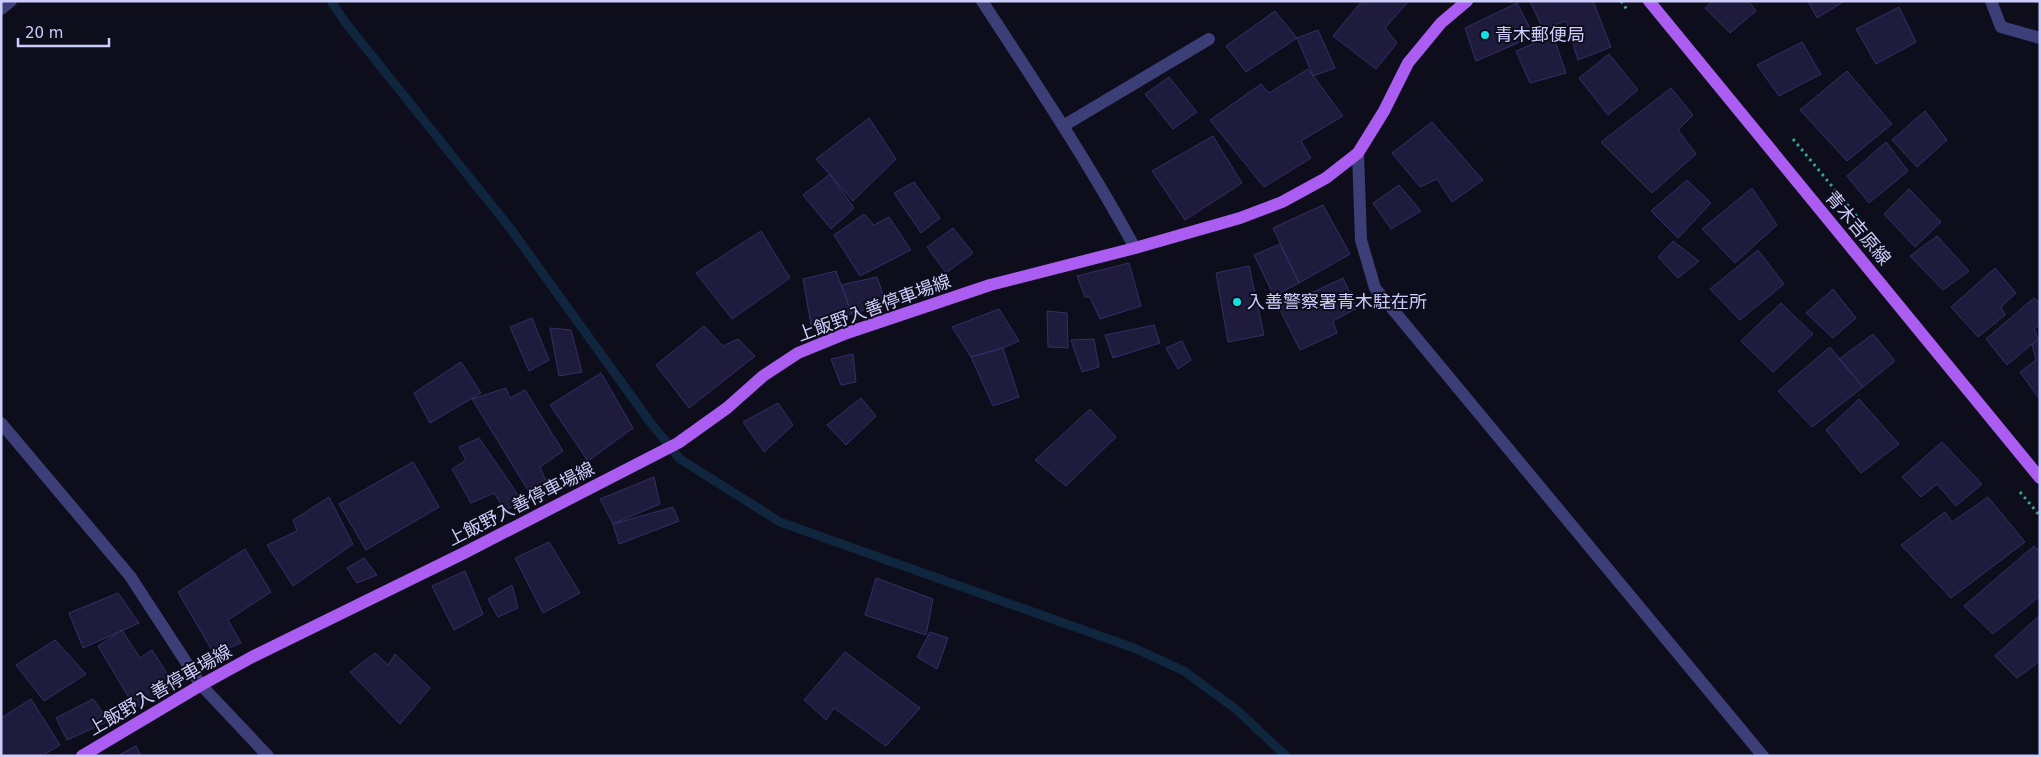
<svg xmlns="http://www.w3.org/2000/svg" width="2041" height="757" font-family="'DejaVu Sans','Noto Sans JP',sans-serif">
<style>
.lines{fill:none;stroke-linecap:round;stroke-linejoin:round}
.stream{stroke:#0f263e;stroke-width:9}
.building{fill:#1e1b3c;stroke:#342f66}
.path{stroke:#37a593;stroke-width:3;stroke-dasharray:2.5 4;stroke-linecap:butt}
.minor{stroke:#3c3f77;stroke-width:12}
.major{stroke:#ab5df2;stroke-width:12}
.poi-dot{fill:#13e0e1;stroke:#0e0d1c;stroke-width:2}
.labels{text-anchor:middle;stroke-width:4;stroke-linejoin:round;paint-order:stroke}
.poi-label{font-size:18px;fill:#cdcdfb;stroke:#0e0d1c;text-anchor:start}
.street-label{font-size:18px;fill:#cdcdfb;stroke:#0e0d1c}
</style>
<rect width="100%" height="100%" fill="#0e0d1c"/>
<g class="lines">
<!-- stream -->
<path class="stream" d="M331,1L345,22L510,228L650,422L680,459L780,522L1134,648L1184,671L1237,710L1286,756"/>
</g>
<!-- building -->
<path class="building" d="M1362,1H1405L1407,3L1385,28L1397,43L1376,69L1333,36Z
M1530,1H1593L1611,47L1578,60L1566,21L1543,29Z
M1713,1H1748L1756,11L1730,33L1705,8Z
M1808,1H1842L1843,2L1817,18Z
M1517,3L1534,36L1476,61L1465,28Z
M1899,7L1916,42L1876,64L1856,29Z
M1275,11L1297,38L1246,72L1226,46Z
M1318,30L1335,68L1313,76L1297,38Z
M1553,35L1566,73L1530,83L1516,51Z
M1802,42L1821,74L1779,96L1757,65Z
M1609,54L1638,90L1608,115L1579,78Z
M1308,69L1343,116L1301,141L1311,158L1264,187L1210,120L1261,84L1269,93Z
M1847,71L1892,124L1847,161L1800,110Z
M1169,77L1197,112L1173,129L1145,94Z
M1671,88L1693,115L1678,130L1696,154L1652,193L1601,142Z
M1925,111L1947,140L1917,167L1892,140Z
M869,118L896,159L853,201L816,159Z
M1432,122L1483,180L1452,202L1437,179L1420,187L1392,153Z
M1213,136L1242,183L1185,220L1152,171Z
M1886,142L1908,171L1869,203L1847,176Z
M830,174L854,208L831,229L803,195Z
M1687,180L1711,203L1678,238L1651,211Z
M914,182L940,218L921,233L894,193Z
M1399,185L1421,211L1391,229L1373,203Z
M1752,188L1777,225L1735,263L1702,229Z
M1909,189L1941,222L1915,247L1884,214Z
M1323,205L1350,254L1299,283L1273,228Z
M864,214L874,225L889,217L911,250L860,276L834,235Z
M953,228L973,253L946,273L927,247Z
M761,231L790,278L732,319L696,273Z
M1937,236L1969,271L1943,290L1910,256Z
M1673,241L1699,261L1678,278L1658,257Z
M1280,244L1299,283L1274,296L1254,255Z
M1758,250L1784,284L1740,320L1710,289Z
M1129,263L1141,306L1100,319L1090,297H1085L1077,276Z
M1249,266L1264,335L1228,342L1216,273Z
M1995,268L2016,293L2001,307L2005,315L1978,337L1951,307Z
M836,271L852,314L811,325L803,279Z
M877,277L886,303L852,314L841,285Z
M1343,278L1357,308L1333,321L1337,333L1300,350L1279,308Z
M1833,289L1856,318L1833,338L1806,313Z
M2034,298L2040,303V325L2034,329L2038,339L2007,365L1986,339Z
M1781,303L1813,334L1773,372L1741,341Z
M999,309L1019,341L1003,348L971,357L952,327Z
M1047,311L1067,313L1068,348L1048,347Z
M532,318L549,360L529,371L510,327Z
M1154,325L1160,343L1113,358L1105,335Z
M704,326L723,346L738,339L755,356L689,408L656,365Z
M550,328L571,330L582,372L559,376Z
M1873,334L1895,361L1863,387L1839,359Z
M2040,338V396L2038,397L2020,372L2036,360L2032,345Z
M1094,339L1099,367L1082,372L1071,340Z
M1182,341L1191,360L1178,369L1166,348Z
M1830,347L1863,387L1812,427L1778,391Z
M1003,348L1019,397L993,406L971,357Z
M853,354L856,382L841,385L831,359Z
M461,362L481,393L430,423L414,393Z
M601,373L633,428L588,461L550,405Z
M506,388L510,398L525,390L563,451L540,467L551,492L534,500L472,399Z
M861,398L876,416L846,445L827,425Z
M1859,399L1899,444L1861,473L1826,430Z
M778,403L793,425L764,452L743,422Z
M1090,409L1116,437L1066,486L1035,460Z
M479,438L523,502L505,510L494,493L471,503L452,469L466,460L459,447Z
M1942,442L1982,484L1956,506L1937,484L1921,497L1902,477Z
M413,462L439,507L366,550L339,504Z
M654,477L660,504L613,524L600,499Z
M329,497L353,544L293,586L267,545L297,531L293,520Z
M1988,497L2025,542L1951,598L1901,545L1945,512L1952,522Z
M673,507L679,521L619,544L613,524Z
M549,542L580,593L543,613L515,558Z
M2034,546L2040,552V596L1993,634L1964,606Z
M245,549L271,592L228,620L241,643L214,654L178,592Z
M364,558L377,575L357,583L347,568Z
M465,571L483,614L454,630L432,586Z
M876,578L933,599L926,635L865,615Z
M512,585L518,608L498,617L488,599Z
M118,593L139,623L83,648L69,613Z
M2040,615V661L2017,678L1995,656Z
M122,630L140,658L152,650L175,686L135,708L98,646Z
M930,632L948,638L937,669L917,657Z
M55,640L86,674L44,701L16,665Z
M845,652L920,708L886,746L834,708L826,720L804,700Z
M375,653L388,665L395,654L430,688L400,724L350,672Z
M31,699L60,745L42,756H1V718Z
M93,699L109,721L67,740L56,718Z
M136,746L141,756H117Z"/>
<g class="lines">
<!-- path -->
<path class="path" d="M1621,1L1628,11
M1793,139L1888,254
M2020,492L2040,516"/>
<!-- minor -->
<path class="minor" d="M982,1C1035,82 1089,163 1135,248
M1991,1L2001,27L2040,38
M1,9L11,1
M1063,126L1209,39
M1358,153L1361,240L1375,288L1763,756
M1,423L130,576L201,685L268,756"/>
<!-- major -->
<path class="major" d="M1649,1L2040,478
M82,756L201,685L252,657L464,553L678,443L727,408L763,376L798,353L847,333L990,285L1135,248L1240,218L1282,202L1326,178L1358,153L1384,111L1408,63L1441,23L1467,1"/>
</g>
<!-- markers -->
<g class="poi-dot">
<circle cx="1485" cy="35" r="5"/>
<circle cx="1237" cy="302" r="5"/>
</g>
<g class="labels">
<!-- poi labels -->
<g class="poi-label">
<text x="1495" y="41">青木郵便局</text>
<text x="1247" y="308">入善警察署青木駐在所</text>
</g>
<!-- street labels -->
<g class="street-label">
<text transform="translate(1858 228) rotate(50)" y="6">青木吉原線</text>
<text transform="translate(874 308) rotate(-20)" y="6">上飯野入善停車場線</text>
<text transform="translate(521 504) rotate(-27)" y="6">上飯野入善停車場線</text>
<text transform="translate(160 690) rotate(-30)" y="6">上飯野入善停車場線</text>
</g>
</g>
<!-- border -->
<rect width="2041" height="757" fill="none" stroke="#cdcdfb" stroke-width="5"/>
<!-- scale -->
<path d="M18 38v8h91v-8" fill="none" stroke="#cdcdfb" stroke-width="2.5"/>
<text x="25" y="38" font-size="15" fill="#cdcdfb" stroke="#0e0d1c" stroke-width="4" paint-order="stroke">20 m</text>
</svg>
